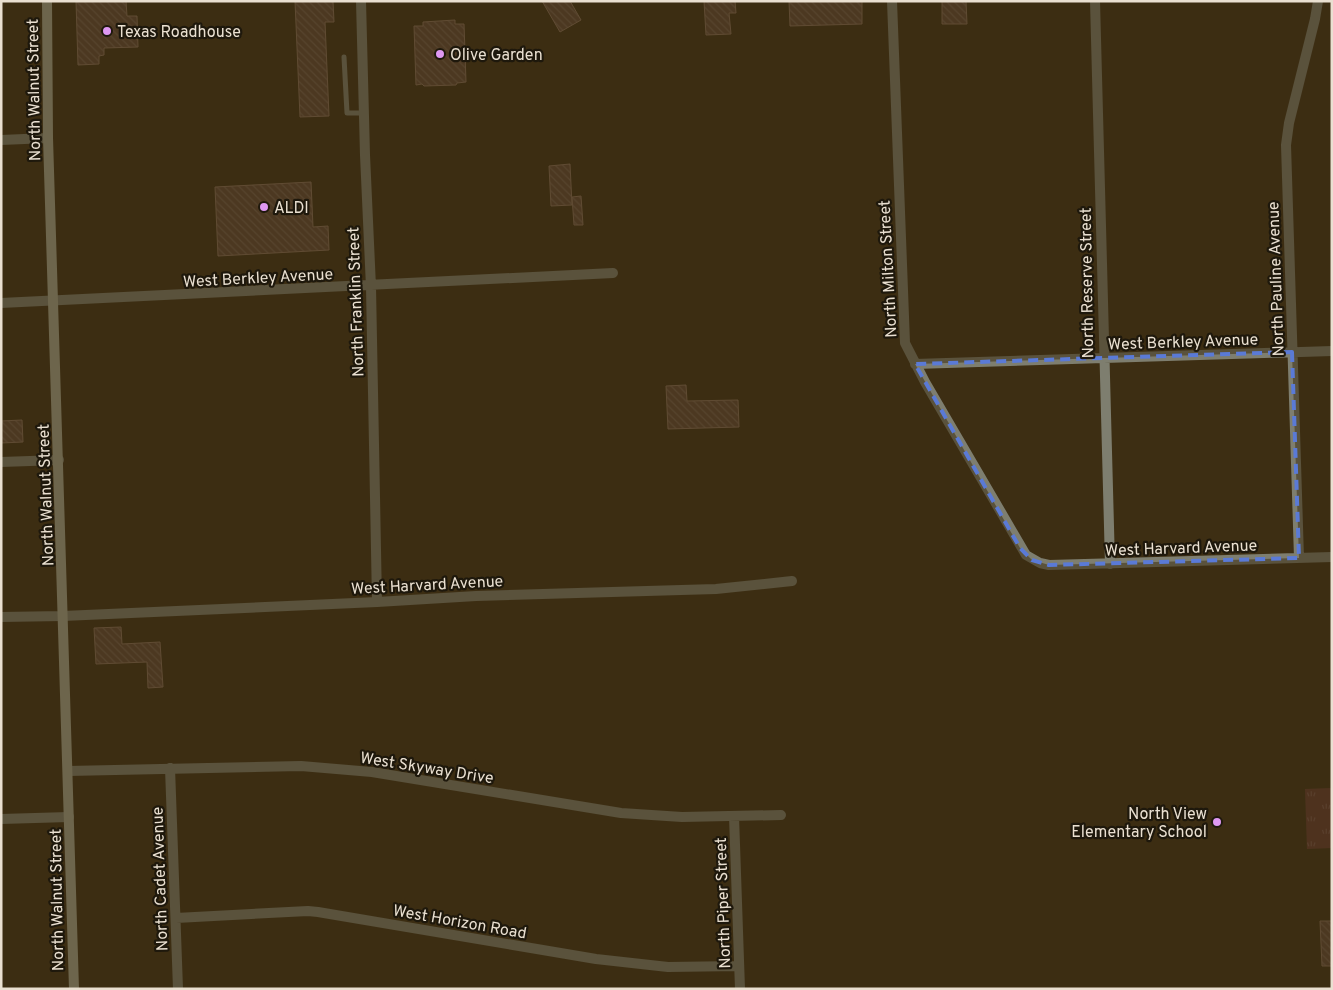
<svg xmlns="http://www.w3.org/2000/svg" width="1333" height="990" font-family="Overpass,sans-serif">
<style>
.park{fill:url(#park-tufts)}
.building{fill:url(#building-back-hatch);stroke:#8b6f5b}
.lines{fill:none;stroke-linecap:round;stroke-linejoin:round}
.service{stroke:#7e7e6f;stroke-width:5}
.minor{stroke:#7e7e6f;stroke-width:10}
.secondary{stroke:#a9a992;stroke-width:10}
.marked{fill:none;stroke:#5a7ad6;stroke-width:4;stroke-dasharray:10 6;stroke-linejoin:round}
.poi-dot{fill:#de98f2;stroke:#1e180c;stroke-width:2}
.labels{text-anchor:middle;stroke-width:4.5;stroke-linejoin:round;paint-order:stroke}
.poi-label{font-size:16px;fill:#eae0d1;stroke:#1e180c;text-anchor:start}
.street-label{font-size:16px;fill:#eae0d1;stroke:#1e180c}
</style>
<defs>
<pattern id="park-tufts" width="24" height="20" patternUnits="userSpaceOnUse" patternTransform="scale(1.25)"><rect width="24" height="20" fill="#65382e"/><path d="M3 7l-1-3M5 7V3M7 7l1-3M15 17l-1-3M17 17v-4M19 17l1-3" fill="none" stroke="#7b544b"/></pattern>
<pattern id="building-back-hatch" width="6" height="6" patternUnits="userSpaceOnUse" patternTransform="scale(1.25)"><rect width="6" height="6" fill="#604633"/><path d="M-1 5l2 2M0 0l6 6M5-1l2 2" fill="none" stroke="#776050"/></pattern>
</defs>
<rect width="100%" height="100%" fill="#3d2e13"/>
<!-- park -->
<path class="park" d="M1332,788V848L1307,849L1305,789Z"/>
<!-- building -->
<path class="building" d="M76,1H126L127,16H137L138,47L104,48V55L99,56V64L78,65Z
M295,1H333L334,22H325L329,116L300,117Z
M542,1H570L581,20L560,32Z
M704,1H735L736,13H729L731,34L706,35Z
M789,1H862V24L790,26Z
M942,1H966L967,24H942Z
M455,20V24H464L466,82L457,83L456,85L424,86L422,84L416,85L414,26H423V22Z
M570,164L572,205L551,206L549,166Z
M311,182L313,227L328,226L329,250L218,256L215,187Z
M581,196L583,225H574L572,197Z
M686,385L687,401L738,400L739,427L668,429L666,386Z
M22,420L23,442L1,443V421Z
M121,627L122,644L160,642L163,687L148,688L147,662L96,664L94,628Z
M1320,921H1332V966H1322Z"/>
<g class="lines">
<!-- service -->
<path class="service" d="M344,57L347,113H364"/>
<!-- minor -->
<path class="minor" d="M361,1L365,155L371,287L377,602
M892,1L905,343L925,382L1026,555L1040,563L1049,565L1332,557
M1095,1L1110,564
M1,140L48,138
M1,303L613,273
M915,364L1332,351
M1,462L59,460
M1299,558L1286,145L1289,123L1315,19L1318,1
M1,617L63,616L377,602L476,596L716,589L792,581
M170,768L178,989
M68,771L301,766L372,772L621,813L682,817L781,815
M734,816L740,989
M1,819L69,817
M176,918L308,911L318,912L596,959L668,967L739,966"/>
<!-- secondary -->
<path class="secondary" d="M47,1L48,138L74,989"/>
</g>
<!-- marked area -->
<path d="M0 0H1333V990H0ZM1292,352L1299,558L1049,565L1032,560L1020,548L915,364Z" fill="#3d2e13" fill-opacity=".55" fill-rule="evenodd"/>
<path class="marked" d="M1292,352L1299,558L1049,565L1032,560L1020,548L915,364Z"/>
<!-- markers -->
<g class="poi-dot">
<circle cx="107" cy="31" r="5"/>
<circle cx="440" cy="54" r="5"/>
<circle cx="264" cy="207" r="5"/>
<circle cx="1217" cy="822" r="5"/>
</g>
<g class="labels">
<!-- poi labels -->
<g class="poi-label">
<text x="117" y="37">Texas Roadhouse</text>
<text x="450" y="60">Olive Garden</text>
<text x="274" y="213">ALDI</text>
<text x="1207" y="819" text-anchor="end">North View<tspan x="1207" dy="18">Elementary School</tspan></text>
</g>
<!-- street labels -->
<g class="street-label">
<text transform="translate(33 90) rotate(-91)" y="6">North Walnut Street</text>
<text transform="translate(887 269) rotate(-93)" y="6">North Milton Street</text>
<text transform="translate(258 277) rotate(-3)" y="6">West Berkley Avenue</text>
<text transform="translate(1275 279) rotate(-92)" y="6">North Pauline Avenue</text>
<text transform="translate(1086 283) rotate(-91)" y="6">North Reserve Street</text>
<text transform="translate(355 302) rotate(-92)" y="6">North Franklin Street</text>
<text transform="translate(1183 341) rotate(-2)" y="6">West Berkley Avenue</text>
<text transform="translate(45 495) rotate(-92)" y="6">North Walnut Street</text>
<text transform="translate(1181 547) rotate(-2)" y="6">West Harvard Avenue</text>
<text transform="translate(427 584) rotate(-3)" y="6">West Harvard Avenue</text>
<text transform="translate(427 767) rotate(9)" y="6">West Skyway Drive</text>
<text transform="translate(159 879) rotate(-92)" y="6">North Cadet Avenue</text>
<text transform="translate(56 900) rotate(-91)" y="6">North Walnut Street</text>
<text transform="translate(722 903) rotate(-92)" y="6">North Piper Street</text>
<text transform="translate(460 921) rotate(10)" y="6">West Horizon Road</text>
</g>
</g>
<!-- border -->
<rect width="1333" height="990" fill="none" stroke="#eae0d1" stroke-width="5"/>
</svg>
